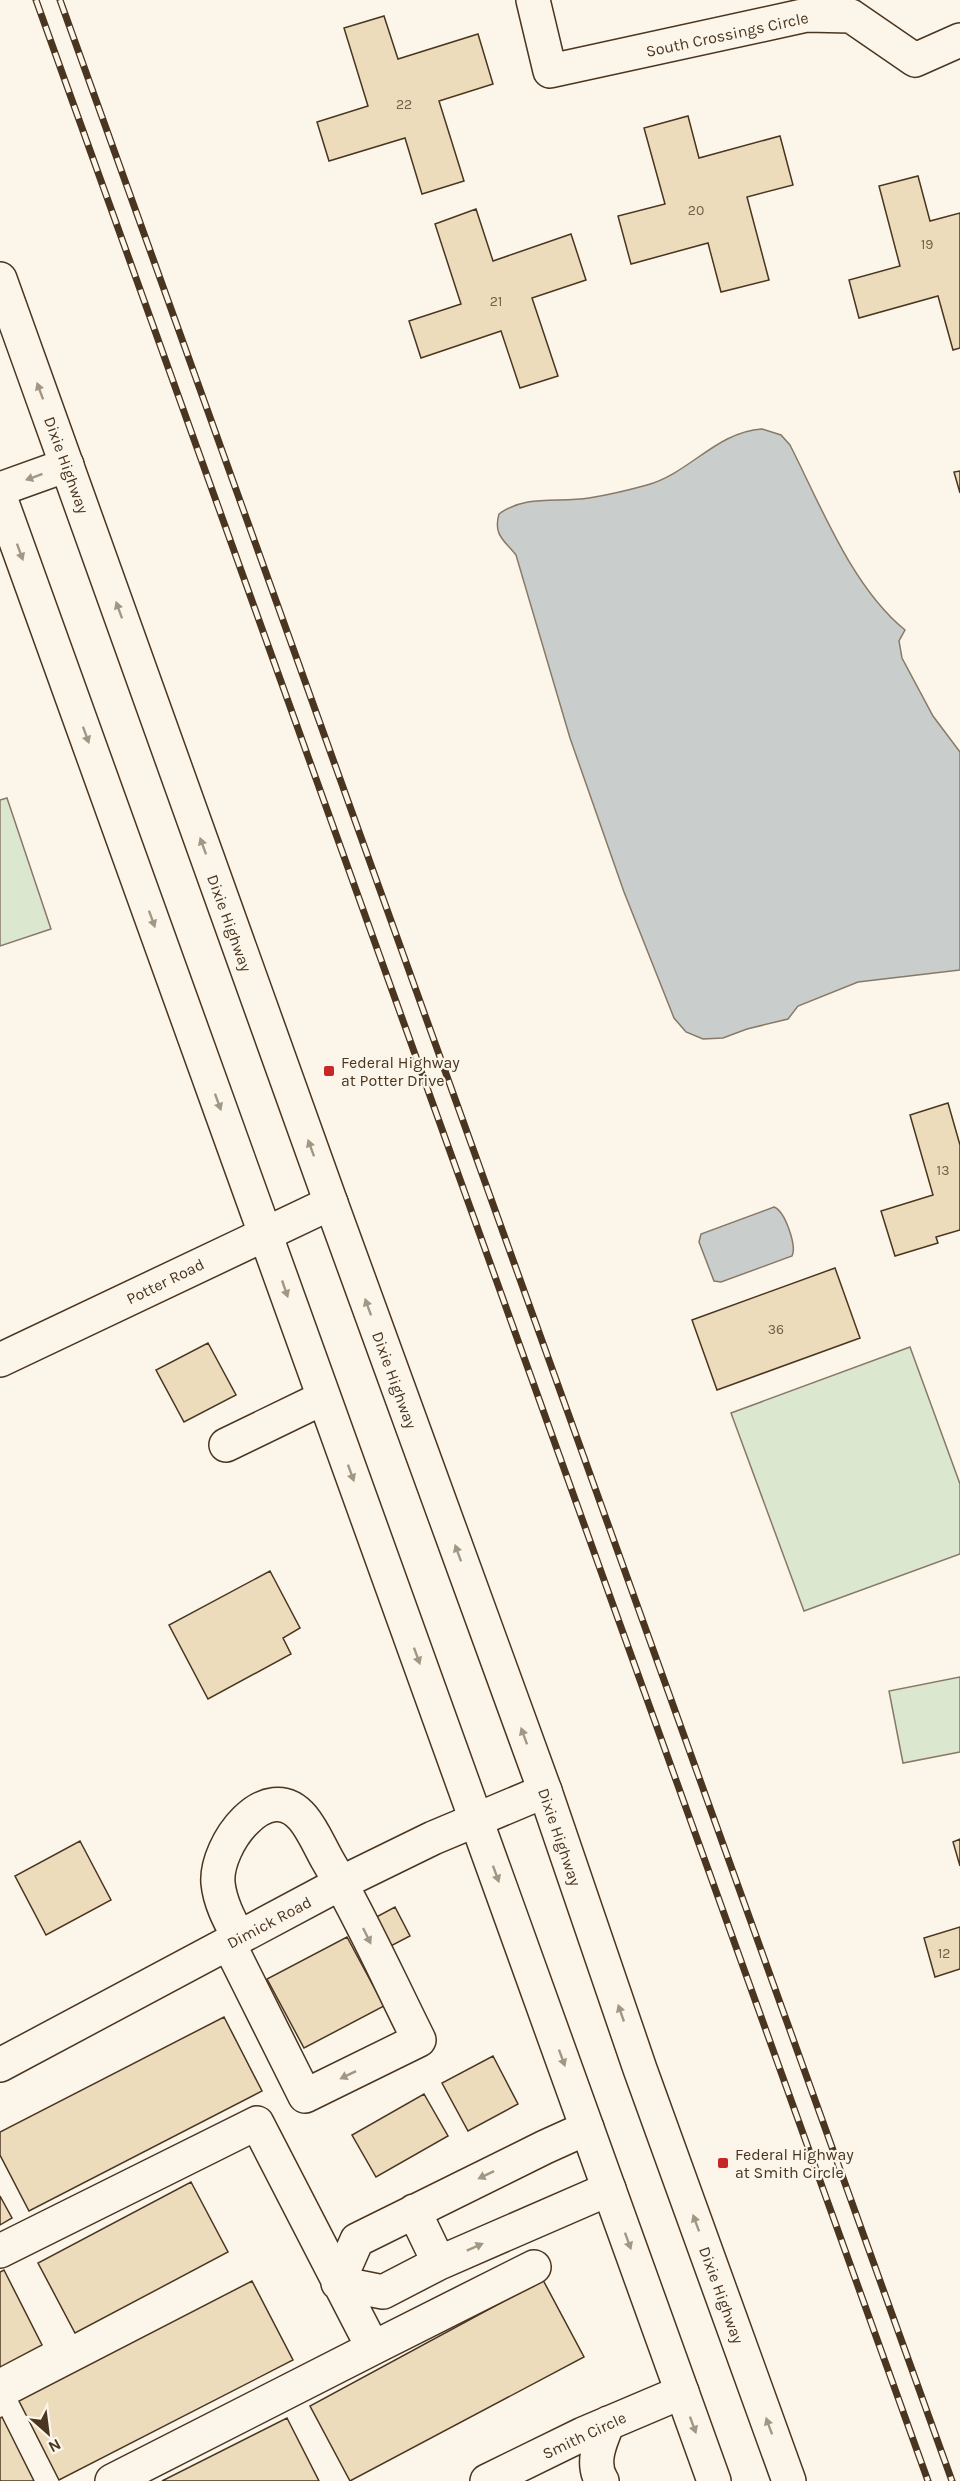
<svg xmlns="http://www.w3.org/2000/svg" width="960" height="2481" font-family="Karla,sans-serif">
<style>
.green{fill:#dce7d0;stroke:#887966;stroke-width:1.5}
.water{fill:#c9cecd;stroke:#887966;stroke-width:1.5}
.building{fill:#ecdcbc;stroke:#4a3520;stroke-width:1.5}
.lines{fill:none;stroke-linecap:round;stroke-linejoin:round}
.minor-casing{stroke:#4a3520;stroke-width:36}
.major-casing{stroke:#4a3520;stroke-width:36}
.minor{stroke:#fbf6e9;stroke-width:33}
.major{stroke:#fbf6e9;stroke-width:33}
.rail-casing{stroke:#4a3520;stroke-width:7}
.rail{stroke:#fbf6e9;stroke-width:4.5;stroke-dasharray:14;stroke-linecap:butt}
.oneway{fill:#a29684}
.poi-dot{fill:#c62828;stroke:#fbf6e9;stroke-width:2}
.labels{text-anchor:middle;stroke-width:4.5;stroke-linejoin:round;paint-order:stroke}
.number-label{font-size:14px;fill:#725f47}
.street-label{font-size:16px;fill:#4a3520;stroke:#fbf6e9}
.poi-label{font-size:16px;fill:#4a3520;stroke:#fbf6e9;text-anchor:start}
</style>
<rect width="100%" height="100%" fill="#fbf6e9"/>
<!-- green -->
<path class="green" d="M7,798L51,929L0,946V800Z
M910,1347L960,1484V1554L804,1611L731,1413Z
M960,1677V1752L903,1763L889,1691Z"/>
<!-- water -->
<path class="water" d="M762,429L781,435L790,445C821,506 852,587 905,630L899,641L902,658L933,716L960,752V970L858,982L798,1006L788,1019L747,1029L723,1038L703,1039L686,1032L674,1018L624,892L570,738L516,555C504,540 493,535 499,514C526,494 558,503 589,498C608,495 629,490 647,485C690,473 716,432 762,429Z
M774,1207C785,1211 797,1246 792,1256L721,1282L714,1281L699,1242L701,1234Z"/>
<!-- building -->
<path class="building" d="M384,16L398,59L478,34L493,84L439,101L464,181L422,194L405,138L329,161L317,122L368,106L344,28Z
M688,116L699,158L780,136L793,185L747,197L769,280L721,292L708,243L631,264L618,216L665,204L644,128Z
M918,176L930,221L960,213V348L953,350L938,296L859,318L849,280L900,266L879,186Z
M476,209L493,261L571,234L586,280L532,298L558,376L520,388L501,331L421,358L409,321L461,304L435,224Z
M960,471V493L954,472Z
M948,1103L960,1145V1230L936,1237L938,1243L895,1256L881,1211L933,1195L910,1115Z
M835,1268L860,1338L717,1390L692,1320Z
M208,1343L236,1395L184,1422L156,1370Z
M270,1571L300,1628L283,1638L291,1654L208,1699L169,1625Z
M960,1839V1866L953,1842Z
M80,1841L111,1900L46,1935L15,1876Z
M395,1907L410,1936L383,1950L367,1922Z
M960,1927V1969L935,1977L924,1938Z
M347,1937L384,2006L304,2048L267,1979Z
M224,2017L262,2091L29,2211L0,2155V2132Z
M493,2056L518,2104L468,2131L442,2083Z
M424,2094L448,2136L376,2177L352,2135Z
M191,2182L228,2252L75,2333L38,2263Z
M0,2196L12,2218L0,2225Z
M4,2270L42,2345L0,2367V2272Z
M543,2280L584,2357L350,2481L310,2406Z
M252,2281L293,2360L59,2480L19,2401Z
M2,2417L34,2481H0V2418Z
M287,2418L319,2481H162Z"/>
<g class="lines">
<!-- minor casing -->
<g class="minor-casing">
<path id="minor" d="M533,0L550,71L807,15L851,16L915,60L960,40
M0,489L67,465
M0,1360L331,1203
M226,1445L323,1398
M229,1944L305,2096L419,2040C389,1980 362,1919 328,1861C320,1847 313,1830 303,1818C267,1775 215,1845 218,1883C220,1903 230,1921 239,1938
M0,2065L341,1883L433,1838L545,1791
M414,2211L439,2263
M0,2251L257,2123L373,2348L112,2481
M338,2283L357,2240L545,2147L587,2128
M338,2283L383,2292L439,2263L609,2189
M373,2348L534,2267
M487,2481L583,2434L682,2392
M602,2481C590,2463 601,2440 608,2423"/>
</g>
<!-- major casing -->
<g class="major-casing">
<path id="major" d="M0,279L331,1203L545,1791L640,2069L789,2481
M0,497L714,2481"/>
</g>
<!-- minor -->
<use href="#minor" class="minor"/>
<!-- major -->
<use href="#major" class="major"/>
<!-- rail casing -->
<g class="rail-casing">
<path id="rail" d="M36,0L928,2481
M60,0L952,2481"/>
</g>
<!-- rail -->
<use href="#rail" class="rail"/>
</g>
<!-- one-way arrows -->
<defs><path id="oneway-solid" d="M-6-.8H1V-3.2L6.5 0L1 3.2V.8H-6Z" transform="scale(1.5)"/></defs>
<g class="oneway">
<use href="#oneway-solid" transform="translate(40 391) rotate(-110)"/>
<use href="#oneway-solid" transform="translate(34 477) rotate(160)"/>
<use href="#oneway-solid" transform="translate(20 552) rotate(70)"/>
<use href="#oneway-solid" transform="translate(119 610) rotate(-110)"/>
<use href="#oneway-solid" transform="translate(86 735) rotate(70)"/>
<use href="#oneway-solid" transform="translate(203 846) rotate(-110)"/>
<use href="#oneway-solid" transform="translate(152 919) rotate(70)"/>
<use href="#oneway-solid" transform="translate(218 1102) rotate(70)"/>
<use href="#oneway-solid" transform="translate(311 1148) rotate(-110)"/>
<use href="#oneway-solid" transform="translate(285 1289) rotate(71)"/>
<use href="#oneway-solid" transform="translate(368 1307) rotate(-110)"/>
<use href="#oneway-solid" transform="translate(351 1473) rotate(70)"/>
<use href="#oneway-solid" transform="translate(458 1553) rotate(-110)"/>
<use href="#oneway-solid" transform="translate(417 1656) rotate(70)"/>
<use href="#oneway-solid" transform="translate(524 1736) rotate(-110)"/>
<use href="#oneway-solid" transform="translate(496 1874) rotate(70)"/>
<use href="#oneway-solid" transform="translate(367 1936) rotate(64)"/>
<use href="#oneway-solid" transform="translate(621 2013) rotate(-109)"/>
<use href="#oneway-solid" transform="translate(562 2058) rotate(70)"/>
<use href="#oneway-solid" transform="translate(348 2075) rotate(154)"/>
<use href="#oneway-solid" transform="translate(486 2175) rotate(154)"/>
<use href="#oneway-solid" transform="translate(696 2223) rotate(-110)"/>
<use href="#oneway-solid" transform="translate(628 2241) rotate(70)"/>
<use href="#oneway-solid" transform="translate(475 2247) rotate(-24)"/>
<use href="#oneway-solid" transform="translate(693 2425) rotate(70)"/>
<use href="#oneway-solid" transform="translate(769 2426) rotate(-110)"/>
</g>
<!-- markers -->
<g class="poi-dot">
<rect x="323" y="1065" width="12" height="12" rx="3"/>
<rect x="717" y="2157" width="12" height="12" rx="3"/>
</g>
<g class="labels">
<!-- number labels -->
<g class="number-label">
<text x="404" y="109">22</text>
<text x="696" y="215">20</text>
<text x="927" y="249">19</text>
<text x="496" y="306">21</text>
<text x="943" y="1175">13</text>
<text x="776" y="1334">36</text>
<text x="944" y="1958">12</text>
</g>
<!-- street labels -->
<g class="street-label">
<text transform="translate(727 34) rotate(-12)" y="6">South Crossings Circle</text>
<text transform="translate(67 465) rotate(70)" y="6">Dixie Highway</text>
<text transform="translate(230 923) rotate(70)" y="6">Dixie Highway</text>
<text transform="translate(165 1281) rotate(-26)" y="6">Potter Road</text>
<text transform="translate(395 1380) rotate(70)" y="6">Dixie Highway</text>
<text transform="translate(560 1837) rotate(71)" y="6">Dixie Highway</text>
<text transform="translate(269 1922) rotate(-28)" y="6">Dimick Road</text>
<text transform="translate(722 2295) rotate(70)" y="6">Dixie Highway</text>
<text transform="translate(584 2435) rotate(-25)" y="6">Smith Circle</text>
</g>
<!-- poi labels -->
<g class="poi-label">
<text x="341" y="1068">Federal Highway<tspan x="341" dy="18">at Potter Drive</tspan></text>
<text x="735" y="2160">Federal Highway<tspan x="735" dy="18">at Smith Circle</tspan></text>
</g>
</g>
<!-- north arrow -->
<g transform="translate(48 2433) rotate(152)" stroke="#fbf6e9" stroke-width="4.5" paint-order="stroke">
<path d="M0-4.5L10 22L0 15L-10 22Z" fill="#4a3520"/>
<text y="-9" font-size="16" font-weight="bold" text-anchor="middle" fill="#4a3520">N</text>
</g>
</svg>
